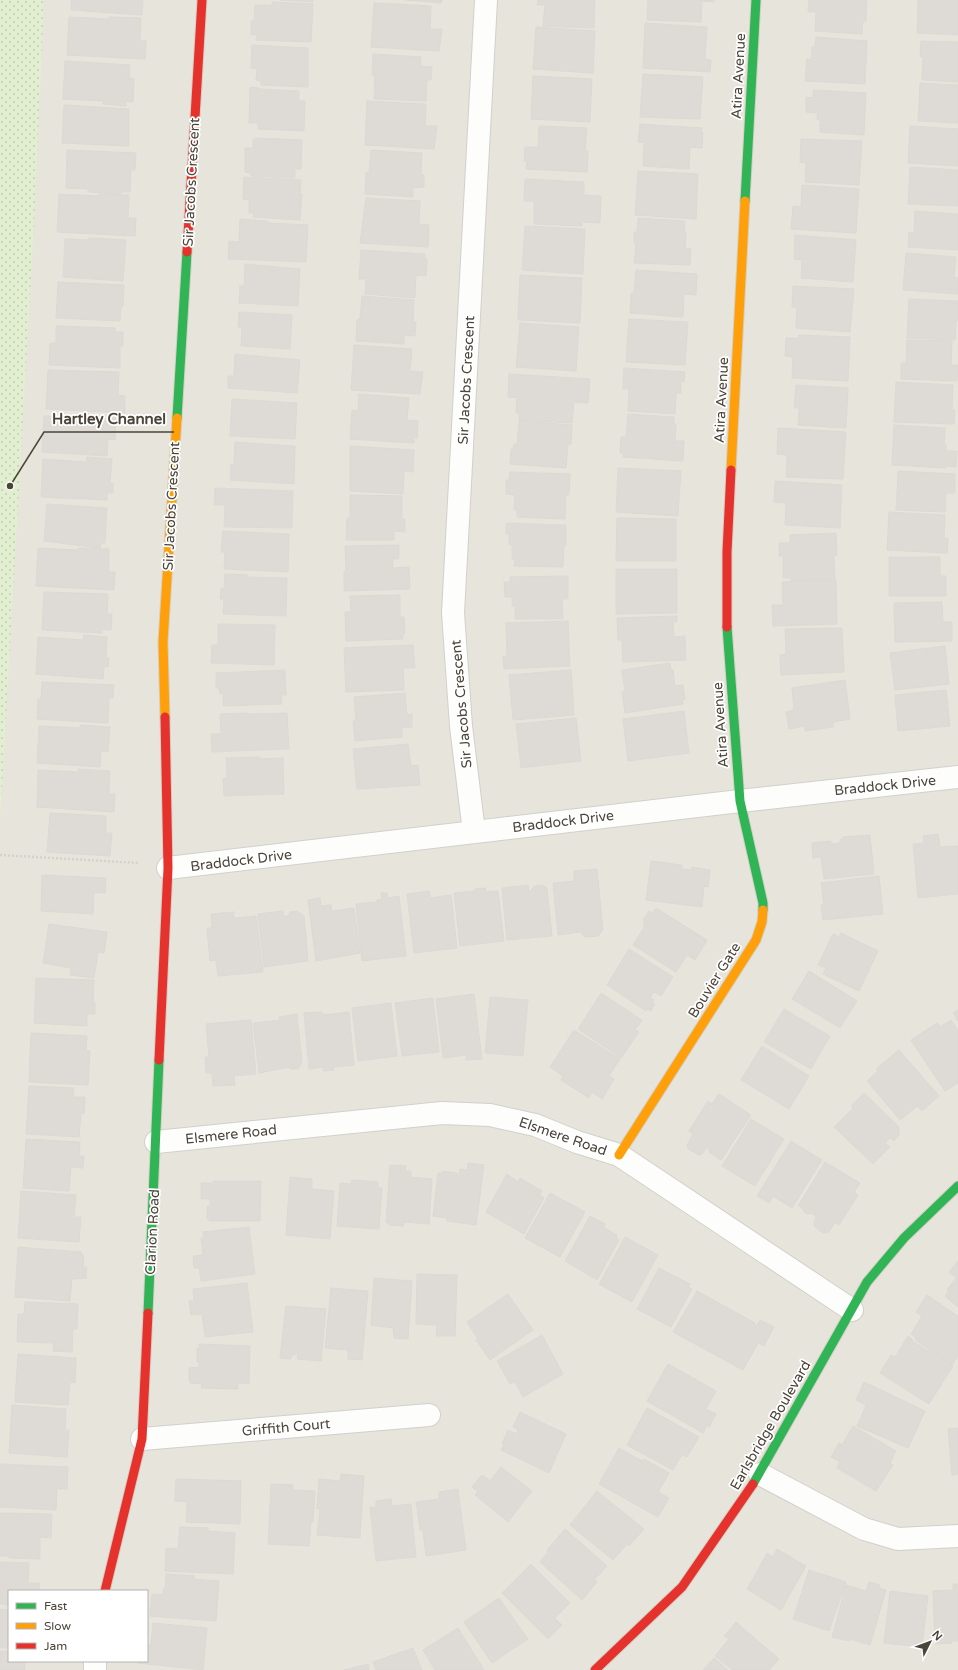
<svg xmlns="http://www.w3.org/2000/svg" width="958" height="1670" font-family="'Varela Round',sans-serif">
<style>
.residential{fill:#e7e4dc;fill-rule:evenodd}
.park{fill:url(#park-dots)}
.building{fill:#dedbd6;stroke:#dcd9d4}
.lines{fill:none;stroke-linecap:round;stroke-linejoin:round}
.street-casing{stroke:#d2d0cb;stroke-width:24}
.fast-casing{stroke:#d3cfc5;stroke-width:11}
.slow-casing{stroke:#d3cfc5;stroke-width:11}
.jam-casing{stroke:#d3cfc5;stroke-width:11}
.path{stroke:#d3d2cc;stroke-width:2.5;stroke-dasharray:2 2;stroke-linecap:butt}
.street{stroke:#fdfdfc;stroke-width:22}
.fast{stroke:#30b455;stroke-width:9}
.slow{stroke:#ff9f0a;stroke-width:9}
.jam{stroke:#e5322d;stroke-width:9}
.labels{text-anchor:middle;stroke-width:3.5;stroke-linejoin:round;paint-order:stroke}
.street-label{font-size:14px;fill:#4b4439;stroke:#fff}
.leader{fill:none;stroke:#4b4439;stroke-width:1.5}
.callout-dot{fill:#4b4439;stroke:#fff;stroke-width:1.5}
.callout-label{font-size:15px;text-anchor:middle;font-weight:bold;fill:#4b4439;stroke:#fff;stroke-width:3.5;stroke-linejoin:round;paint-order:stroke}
</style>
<defs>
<pattern id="park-dots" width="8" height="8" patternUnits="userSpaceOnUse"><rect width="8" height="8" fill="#e1eecf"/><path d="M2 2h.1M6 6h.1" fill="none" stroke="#c3cdb2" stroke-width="1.8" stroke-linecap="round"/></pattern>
</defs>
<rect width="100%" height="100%" fill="#f4f2ee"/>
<!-- residential -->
<path class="residential" d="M0,0H958V1670H0ZM9,1591H147V1661H9Z"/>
<!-- park -->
<path class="park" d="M0,0H44L34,224L0,821Z"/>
<!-- building -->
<path class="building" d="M71,0H143L142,15L71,10Z
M280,0H313V2Z
M405,0H442L441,3Z
M538,0H595L594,28L543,26L545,5H537Z
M648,0H714V2L702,1L701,22L647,20Z
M809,0H867L866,21H863L862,34L815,31L816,12H808Z
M918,0H958V35L917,33Z
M272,2L313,4L311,42L256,40L257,35H251V21H254L255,5H272Z
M374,3L431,6L430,29H442L439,51L371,47Z
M69,17L109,19V17L141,18L140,41H146L145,59L67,55Z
M645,23L707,27L705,59L711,60L710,72L643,68Z
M536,27L595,31L593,73L533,69Z
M816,37L867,41L865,84L805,81L807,59L811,60L812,47H815Z
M921,41L958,42V82L922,80L923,57H920Z
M252,45L308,48V87L261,85V81L256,80L257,69L251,68Z
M373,54L421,57L420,66L432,67L431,80H427L426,101L374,99L375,75H372Z
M65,61L130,65L129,78L134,79L133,102L126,101V106L103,104V101L63,99Z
M643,74L703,77L700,119L640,117Z
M533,76L592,79L590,122L531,119Z
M920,83L958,85V123L918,121Z
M250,87L259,88V89L299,91V101H305L304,131L258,129V123H249Z
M813,90L866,93L864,135L820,132V120H817V113L806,112V97L813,98Z
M367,101L426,104L425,126H437L434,149L365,145Z
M64,105L129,109V146L62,143Z
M640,124L702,128L701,132H703L702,148L690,147L689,169L643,166L644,143L638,142Z
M539,126L587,128L585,151H588L587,172L526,169L527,161H524L525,147H538Z
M910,126L958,129V166L908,163Z
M257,138L302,140L301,169H295V178L251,176V173L245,172V148H253V139H257Z
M801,139L862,141L859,185L805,182L806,163L800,162Z
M67,150L136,153L135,170H131L130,192H121V194L88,192V189L66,188Z
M371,150L422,153L421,174L424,175V187L413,188V197L365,194L366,172H369Z
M910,167L958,170V206L908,204Z
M638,171L698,174L696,219L635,215Z
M244,177L301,180L300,194H302L300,220L253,217L254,213H249V200L243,199Z
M525,179L584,182V195L601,196L600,223L582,222V226L534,224V201H524Z
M802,185L859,189L856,233L791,229L793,206L801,207Z
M59,194L99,196V194L129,195L128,218H136L135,236L57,232Z
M366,198L420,201L419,224L429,225L428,247L360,243Z
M915,211L958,214V250L908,247L909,232L914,233Z
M638,218L685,221L684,232H686L685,248L691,249L690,265L634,263L636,243H634V232H637Z
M240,219L268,221V223L308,225L306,262L228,259L229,241L239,242Z
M525,226L585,229L583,274L522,270Z
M795,235L856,240L853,282L801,278L802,260L794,259Z
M89,238L126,240L123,281L63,277L65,239L89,240Z
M361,250L425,254V259H427L426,276L416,275L415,298L365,294L366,279H359Z
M906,253L956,257L954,277L958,278V294L903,290Z
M245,264L300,269L298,306L239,303L240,286H244Z
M636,270L697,274L696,295L684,294L683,317L630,313L631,293H634Z
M520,275L582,278L580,323L518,320Z
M58,282L124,285L123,307H121L120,321L56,318Z
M793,286L854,289L850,332L796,328L797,307H792Z
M362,296L414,300L413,322H416L415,336L404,335V344L356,341L357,320L360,319Z
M909,299L958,301V320L956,321L955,340L907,338Z
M239,312L292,315L290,349L241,346L242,327H238Z
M629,319L688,322L685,365L626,362Z
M520,323L579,327L576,371L516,367Z
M56,326L115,328V332H123V346H120V368L49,365L50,343H56Z
M799,335L850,337L848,381L792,378L793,357L785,356L786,338H799Z
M907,340L952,341L951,365H958L957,381L901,379V363H906Z
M354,345L412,349L410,371L423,372L420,394L351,390Z
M235,354L300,360L297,393L228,388V376H234Z
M624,368L685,372L684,382L681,381V393H676L675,414L628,411L629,389H623Z
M48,370L119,372L118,395L125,396V413L46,409Z
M509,374L590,379L588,403L574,402L572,423L519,420V414L516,413L517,399L520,400V398L508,397Z
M896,382L953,385L952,410H955L954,424L894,422Z
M796,385L848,388L846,428L798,425L799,408H794Z
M359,394L409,398L407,420L418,421L417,438H414V443L350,439L352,410L358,411Z
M232,399L297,403L295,439L230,436Z
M628,414L674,417V424H676L675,441H684L683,461L623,457V453H620L621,437H626Z
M85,415L116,416L115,440L108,439L107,456L42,452L44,416L85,418Z
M519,421L572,425L571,444H568L566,468L510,464L511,449H513L514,444H517Z
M894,425L945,428L944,444H946V451H957L956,467L946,466V468L892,465Z
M778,428L846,432L843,479L786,477L787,455L777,454Z
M235,442L295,446L294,484L230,480L231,464L234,465Z
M350,446L414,450L413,472L404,471L403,494L350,491Z
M87,457L112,459L110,483H113V493H107V500L41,497L43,459L86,462Z
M618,468L681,471L678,516L616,512Z
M898,471L955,474V493H946L945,512L896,510Z
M510,472L570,474L569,495H566L565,519L517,517V510H514L515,495L506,494V480H509Z
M775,481L842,485L840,528L785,525L786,503L774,502Z
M215,488L293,491L292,528L224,527L225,505H214Z
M350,495L402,496V519H405V532L394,531V540H346L347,518H350Z
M47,504L107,508L105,543H101L100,548L44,541Z
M889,512L945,515L944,538H948L947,553L887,550Z
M617,518L676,519V561H616Z
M506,523L566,525V545H564L563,567L514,566L515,559H512V545H509V534H506Z
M223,531L289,534L288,572L224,569L225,552H221Z
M836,533L837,555H834L835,579L791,581V578H783V556H779V543H790V535Z
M399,545V559H393V568L409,567L410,589L344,591V571H346L345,546Z
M38,548L78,550V548L109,549V572H115L114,590L36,586Z
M889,557H940V576H946V596H889Z
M616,569H677V613L616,614Z
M225,574L248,575V577L287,578L286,616L223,614L224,599H220L221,588L224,589Z
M568,576V599H562L563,619H515V606H512V597H505L504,582H510V577Z
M836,580L837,624L773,626L772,605H783L782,582Z
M44,592L108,594L107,614H112L111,630H102V633L42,630Z
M400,595V617H404L405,633L403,634V639L346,641L345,612H351L350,596Z
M942,602L943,622H952V641L895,642L894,603Z
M677,616V622H673L674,637L685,636L686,660L623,662L622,640H618L617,618Z
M568,621L570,666L504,669L503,656H507L506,623Z
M218,624L275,625L274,665L211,663L212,645H218Z
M842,628L844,672L781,675L780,655L786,654L785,629Z
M84,635L107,637L106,658H109L108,667H104L103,679L36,674L38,637L83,640Z
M413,645L415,668H403L404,690L346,692L344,648Z
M945,646L949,684L895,690L890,653Z
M670,663L671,670H673L675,686L683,685L685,700H682L683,704L625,713L622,692L625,691L622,670Z
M285,670L286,695H281L282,704L223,706V693L220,694L219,688H216V673Z
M571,670L574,715L513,720L509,675Z
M845,680L850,719L833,722V727L805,731V726L789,729L786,712L794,710L792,688Z
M42,682L114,685L113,698H109L108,723L37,719L38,699H41Z
M946,690L950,726L898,731L895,695Z
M405,693L407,715L412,714V727L402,728V737L355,741L353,721H356L354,697Z
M684,711L689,753L628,761L623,719Z
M248,713V714L287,713L289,749L212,752L211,734H221L220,714Z
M576,718L581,761L521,768L516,724Z
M80,725L110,727L108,752L101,751L100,767L37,763L39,726L80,728Z
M408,744L411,766L418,765L420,785L357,789L353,749Z
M259,757V759L283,758L284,794L224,796L223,779L227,778L226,758Z
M78,769L110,771L109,794H115L114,812L37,807L38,770L79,772Z
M50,813L106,816V833H112L110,856L47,852Z
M938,834L940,847L958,846V894L918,898L913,844L924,843L923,836Z
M870,835L874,874L824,879L821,857L813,858L812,843L831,841V844L840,843V839H844L843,837Z
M651,861L682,865V869L692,870V867L710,870L708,887L704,886L702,907L646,900Z
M597,869L603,930L598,936L585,937L580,932L558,935L553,883L574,881V871Z
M42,875L106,878L105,893L94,892L93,914L41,911Z
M879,876L883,914L823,920L821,905H824L821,883Z
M528,885L529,892L535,886L542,885L547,888L552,936L507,940L502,888Z
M485,888L486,892L498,891L504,941L460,946L454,893L475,891V889Z
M430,891V898L451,895L457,948L414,953L407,894Z
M381,893H387L388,898L399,896L406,956L362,961L356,904L377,902V900L382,899Z
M320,898L321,906L331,905L332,911L354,908L360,953L316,961L308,900Z
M656,908L707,940L695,960L687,955L676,972L633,945L645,926L643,925L645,921L643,920L649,911L652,913Z
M283,911V916H288L290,912L297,911L304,916L308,961L264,967L258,914Z
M234,912V918L256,916L263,972L218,976L216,960L210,961L207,928H212L211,914Z
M49,924L107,932L104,953L98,952L94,978L70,975L71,968L43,963Z
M841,933L878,951L859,991L823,974L826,968L818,965L833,934L839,937Z
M629,949L673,977L661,996L654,992L650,997L654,1000L652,1003L655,1004L651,1011L647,1009L646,1011L607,985Z
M809,971L857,1001L840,1028L792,999Z
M36,978L94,980L93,1002H95V1014H87V1026L34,1023Z
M601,993L642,1020L635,1030L639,1032L621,1058L578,1029Z
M474,994L482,1059L466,1060V1055L443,1058L436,999Z
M490,997L528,1000L523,1056L485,1053Z
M433,998L439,1052L402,1056L395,1003Z
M391,1003L397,1056L358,1061L352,1008Z
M784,1009L830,1036L811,1069L764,1042Z
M958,1010V1021L953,1013Z
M322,1012V1015L349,1012L354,1065L333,1067L334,1070L323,1071V1067L309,1069L304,1013Z
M297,1014L302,1062L298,1069H290V1067L259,1073L253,1023L280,1020L279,1017Z
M251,1020L256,1074L234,1076L235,1085L213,1086L212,1073H206L205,1057H209L206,1024Z
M951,1020L958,1030V1083L945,1091L911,1040L937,1023L940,1027Z
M574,1030L620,1059L609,1076L614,1079L602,1099L592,1092L589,1098L561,1080L563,1076L550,1067Z
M31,1033L87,1036L86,1050L90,1051L88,1085L29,1082Z
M762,1046L809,1076L789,1109L741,1080Z
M899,1050L939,1096L922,1111L917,1106L900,1120L867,1081L878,1071L876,1069Z
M29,1086L74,1088L73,1097H85L84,1114L81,1113L79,1137L26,1134Z
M864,1093L899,1127V1135L894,1141L890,1138L885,1143L890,1147L873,1164L834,1127L853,1108L851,1106Z
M719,1094L751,1115L721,1160L709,1152L710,1151L708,1150L709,1148L707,1147L702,1154L699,1155L688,1149L687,1145L693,1134L689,1131L708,1101L712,1104Z
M751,1119L784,1139L755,1186L722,1166Z
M26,1139L80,1142L79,1156H84L83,1168L71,1167L69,1191L23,1188Z
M791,1141L822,1160L792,1208L773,1196L769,1203L757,1196Z
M825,1162L860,1183L854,1192L858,1195L839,1225L835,1222L829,1232L823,1233L814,1226V1222L818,1214L816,1217L813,1214L805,1213L802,1208L798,1206Z
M468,1163L484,1165L476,1225L447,1221V1218L433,1216L438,1173H442V1171L457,1173V1175L459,1176L460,1169L467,1170Z
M390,1165L406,1166L405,1171H411V1177L432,1179L429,1224L405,1222L403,1226L390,1225L386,1222Z
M507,1174L518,1182L520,1178L542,1191L540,1195L544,1198L524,1234L486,1212Z
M290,1177L312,1179V1189L334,1191L330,1239L286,1235Z
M352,1180L378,1182V1188H382L379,1229L337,1226L340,1183L351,1184Z
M213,1181H261L260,1221H209V1219H207V1206H210V1199H201V1183H213Z
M21,1191L76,1195L74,1217H81L79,1242L18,1238Z
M550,1193L585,1212L560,1257L525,1238Z
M590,1216L605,1224L603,1227L617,1235L616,1237L619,1240L597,1280L565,1261Z
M249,1227L255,1274L201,1281L199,1268H194L193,1256L203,1255L201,1238H204L203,1232Z
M625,1237L658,1255L632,1302L599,1284Z
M18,1247L81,1252L84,1257L83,1267H87L86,1278L72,1279L70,1301L15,1297Z
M958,1261V1307L945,1296L949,1291L947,1290L956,1278L949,1272Z
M659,1268L690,1284L688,1287L692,1289L671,1327L637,1309Z
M417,1274L457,1275L455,1336H436L437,1325L416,1324Z
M374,1278L412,1281L408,1339L394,1338L393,1328L371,1325Z
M247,1283L253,1332L205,1337L202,1314L191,1315L189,1301H194L193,1289Z
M331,1288L368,1291L362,1360L348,1359V1350L325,1348Z
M697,1291L755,1323L754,1325L756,1326L760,1320L774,1327L764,1346L758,1343L743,1370L673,1332Z
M508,1294L533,1330L490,1360L476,1340L478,1339L467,1322Z
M927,1295L958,1316V1356L952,1365L915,1340L916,1338L911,1334L922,1316L916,1312Z
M25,1302L78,1304L77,1329H73L72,1352L53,1351L54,1343L17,1342L18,1314H24Z
M286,1306L326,1309L321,1361L297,1359L298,1353L291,1356V1359L280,1358Z
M542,1335L563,1374L523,1397L515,1382L510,1384L497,1361Z
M908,1336L913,1340L912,1341L953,1366L929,1404L880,1373L891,1355L895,1357Z
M199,1344L250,1346L249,1384L238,1383V1389L201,1388L202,1384L190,1383V1381H189V1368L199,1367V1362H197V1348L199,1349Z
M18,1354L76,1358L75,1383L70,1382L68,1405L15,1402Z
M668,1364L716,1391L706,1409L716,1414L709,1427L707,1425L703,1433L647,1401Z
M864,1382L925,1411L908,1448L857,1426L866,1405L856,1400Z
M12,1405L66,1409L65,1430H69L67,1457L9,1453Z
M647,1408L699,1437L687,1457L682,1454L673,1470L627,1445Z
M520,1412L566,1434L549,1473L501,1450L504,1445L502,1444L508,1430L516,1434L518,1430L513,1427Z
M853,1426L896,1451L890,1463L893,1465L876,1491L837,1468L840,1462L831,1457L839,1443L842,1445Z
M958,1428V1474L952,1475L948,1429Z
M619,1448L642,1461L644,1459L669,1473L658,1492L669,1498L658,1517L599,1484Z
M0,1464L68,1467L67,1489H57L56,1510L0,1507Z
M501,1467L532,1491L508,1522L475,1495L478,1491L472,1487L482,1475L490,1481Z
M341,1474L364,1476L360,1538L317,1535L320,1509H317L319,1479L340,1481Z
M176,1479L241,1481L240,1524L186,1522L187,1503L189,1504V1502L175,1501Z
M271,1484L293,1485V1490L315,1491L313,1522H311L309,1546L268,1544Z
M458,1489L466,1550L426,1556L423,1530H420L416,1502L439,1499V1492Z
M597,1491L644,1529L629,1546L627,1544L613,1560L570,1525Z
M391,1499L392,1506L411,1504L416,1557L376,1561L370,1507H376V1501Z
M0,1513L52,1514L51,1538L40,1537V1559L9,1558V1556H0Z
M180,1527L208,1528V1531L235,1533L233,1574L165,1571L166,1548L178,1549Z
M565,1529L607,1566L594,1580L597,1582L582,1600L540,1562L548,1552L547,1550Z
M777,1549L806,1566L781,1610L747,1589L767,1553L773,1557Z
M0,1562L29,1563L28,1583H40L39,1591H9V1605L0,1604Z
M531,1564L570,1603L555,1618L562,1625L548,1639L502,1593Z
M809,1570L846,1582L829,1631L793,1619Z
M166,1574L194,1576V1579L219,1581L216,1621L150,1616L152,1594L163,1595V1589L165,1590Z
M869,1582L880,1585L879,1588L886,1590L870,1645L850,1639L849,1641L832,1637L846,1585L866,1591Z
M953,1584H958V1641H952V1643L935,1644L933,1591L953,1590Z
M890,1591L928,1596L922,1647L884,1643Z
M499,1598L528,1639L492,1663L464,1622Z
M0,1609L9,1610V1648H0Z
M736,1622L779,1659L769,1670H732L715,1656L729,1639L724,1636Z
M153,1623L207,1628L203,1670L138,1663V1661H147V1645H151Z
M458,1628L484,1670H435L423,1650Z
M413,1648L422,1670H376L373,1662Z
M0,1651H9V1661H25V1670H0Z
M714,1658L728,1670H703Z
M368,1664L369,1670H344Z"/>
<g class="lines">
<!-- street casing -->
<g class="street-casing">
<path id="street" d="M474,832L461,726L453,613L486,0
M168,868L740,801L958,777
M156,1142L442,1113L490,1115L535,1125L577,1142L619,1155L852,1310
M142,1439L429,1415
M760,1474L864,1529L898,1539L958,1536
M95,1670V1661"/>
</g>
<!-- fast casing -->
<g class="fast-casing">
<path id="fast" d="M745,201L756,0
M177,418L187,252
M727,627L740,801L763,903V910
M148,1313L159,1060
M753,1484L867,1282L904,1238L958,1186"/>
</g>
<!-- slow casing -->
<g class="slow-casing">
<path id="slow" d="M731,470L745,201
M165,717L163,642L177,418
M619,1155L756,940L762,922L763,910"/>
</g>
<!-- jam casing -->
<g class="jam-casing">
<path id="jam" d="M187,252L202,0
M727,627V552L731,470
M159,1060L168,868L165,717
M105,1591L142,1439L148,1313
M595,1670L682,1587L753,1484"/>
</g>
<!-- path -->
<path class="path" d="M0,855L139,863"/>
<!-- street -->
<use href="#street" class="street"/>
<!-- fast -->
<use href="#fast" class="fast"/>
<!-- slow -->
<use href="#slow" class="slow"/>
<!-- jam -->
<use href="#jam" class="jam"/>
</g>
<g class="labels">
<!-- street labels -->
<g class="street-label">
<text transform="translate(738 76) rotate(-87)" y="5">Atira Avenue</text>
<text transform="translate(191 182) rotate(-87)" y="5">Sir Jacobs Crescent</text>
<text transform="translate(466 380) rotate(-87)" y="5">Sir Jacobs Crescent</text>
<text transform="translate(721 400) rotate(-87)" y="5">Atira Avenue</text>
<text transform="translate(171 506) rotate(-87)" y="5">Sir Jacobs Crescent</text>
<text transform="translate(461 704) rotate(-95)" y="5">Sir Jacobs Crescent</text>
<text transform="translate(720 725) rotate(-94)" y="5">Atira Avenue</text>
<text transform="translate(885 785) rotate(-6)" y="5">Braddock Drive</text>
<text transform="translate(563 821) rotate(-7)" y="5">Braddock Drive</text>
<text transform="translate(241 860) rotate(-7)" y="5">Braddock Drive</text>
<text transform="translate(714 980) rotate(-58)" y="5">Bouvier Gate</text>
<text transform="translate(231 1134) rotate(-6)" y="5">Elsmere Road</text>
<text transform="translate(563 1136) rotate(19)" y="5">Elsmere Road</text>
<text transform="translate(152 1232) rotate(-87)" y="5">Clarion Road</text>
<text transform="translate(770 1425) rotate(-60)" y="5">Earlsbridge Boulevard</text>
<text transform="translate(286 1427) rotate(-5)" y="5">Griffith Court</text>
</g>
</g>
<!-- callouts -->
<path class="leader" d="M10 486L44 432H174"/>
<circle class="callout-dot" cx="10" cy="486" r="4"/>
<g class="callout-label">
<text x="109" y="424">Hartley Channel</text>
</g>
<!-- legend -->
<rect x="8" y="1590" width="140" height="72" fill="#ffffff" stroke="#b7b4b0"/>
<rect x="16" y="1603" width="20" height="6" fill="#30b455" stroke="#b7b4b0"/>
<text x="44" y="1610" font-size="12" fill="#4b4439">Fast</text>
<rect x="16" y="1623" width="20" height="6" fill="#ff9f0a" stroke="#b7b4b0"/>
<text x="44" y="1630" font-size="12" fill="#4b4439">Slow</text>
<rect x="16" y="1643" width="20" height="6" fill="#e5322d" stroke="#b7b4b0"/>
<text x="44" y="1650" font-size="12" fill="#4b4439">Jam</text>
<!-- north arrow -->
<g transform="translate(930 1642) rotate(48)" stroke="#ffffff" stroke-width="3" paint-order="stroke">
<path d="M0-3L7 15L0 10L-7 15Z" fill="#4b4439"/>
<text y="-6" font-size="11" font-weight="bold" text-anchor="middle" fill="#4b4439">N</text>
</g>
</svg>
